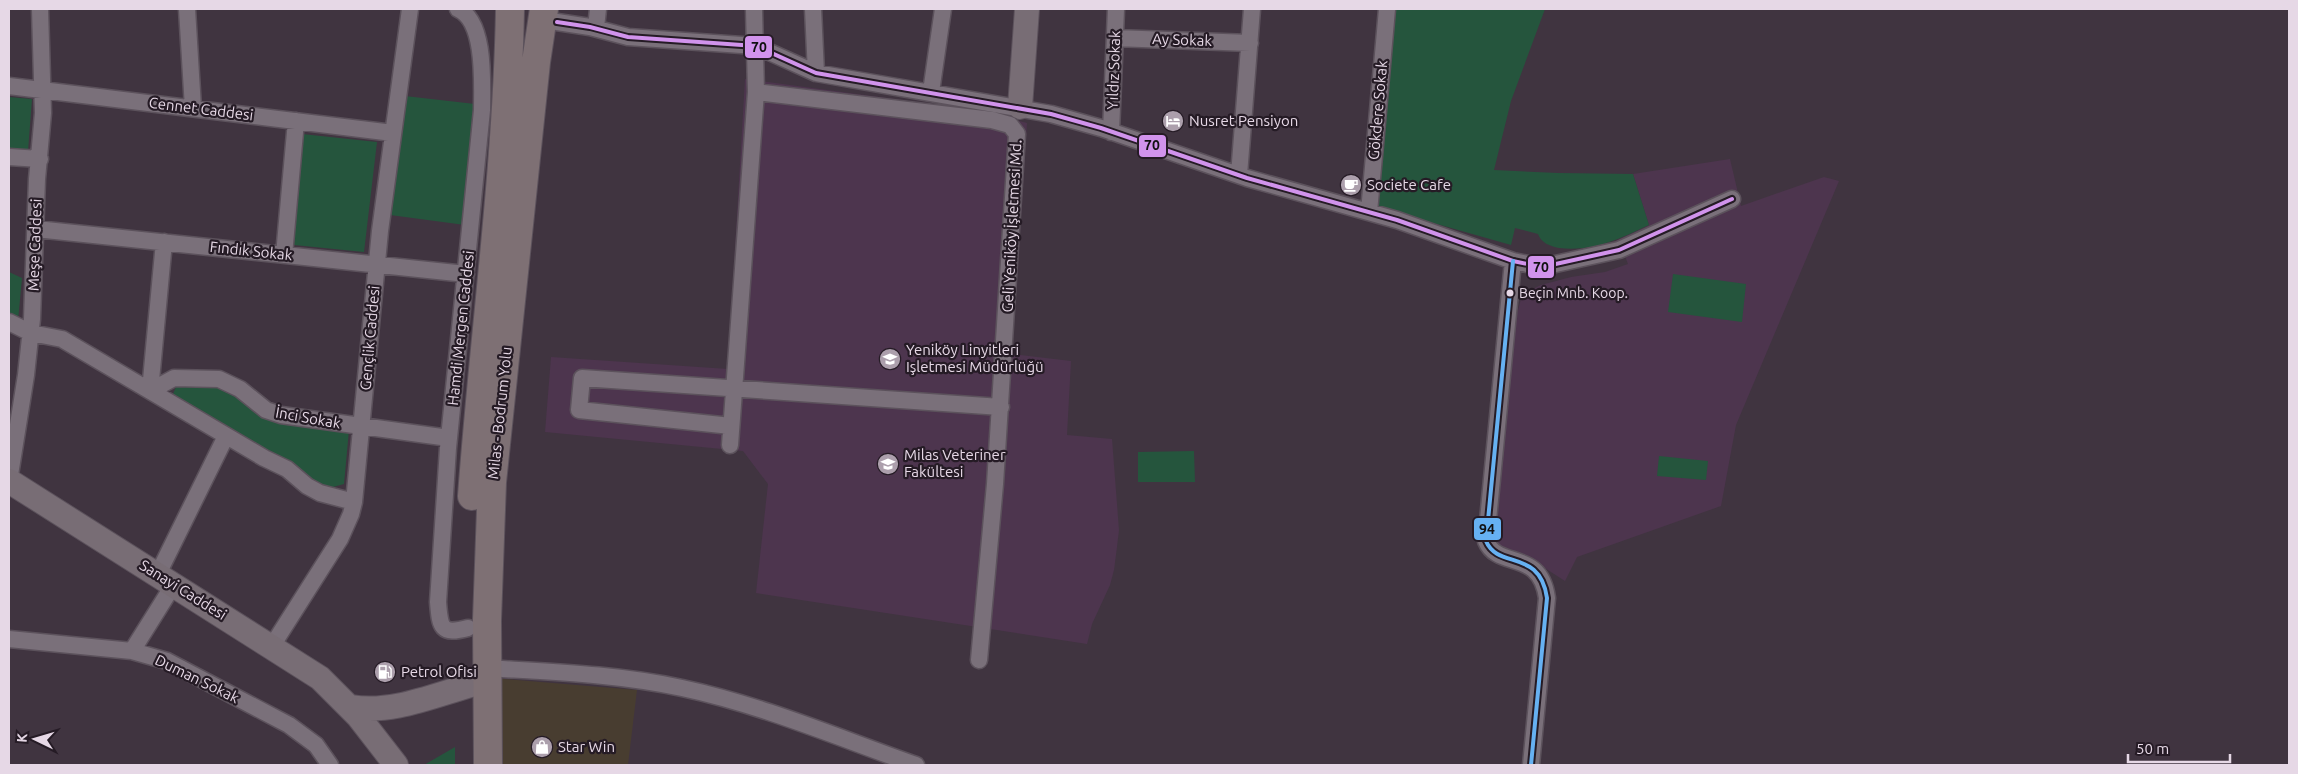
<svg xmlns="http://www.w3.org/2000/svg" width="2298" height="774" font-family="Ubuntu,sans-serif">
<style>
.industrial{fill:#483d30}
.built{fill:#4d354e}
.green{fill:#25553d}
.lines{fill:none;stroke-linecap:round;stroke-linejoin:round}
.street-casing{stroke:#5c525c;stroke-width:19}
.secondary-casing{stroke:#5c525c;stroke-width:26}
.highway-casing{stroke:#5c525c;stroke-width:30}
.street{stroke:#7a707a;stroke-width:16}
.secondary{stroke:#786d75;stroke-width:24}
.highway{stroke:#7e7074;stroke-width:28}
.bus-1-casing{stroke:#251b25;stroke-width:8}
.bus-2-casing{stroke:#251b25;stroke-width:8}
.bus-1{stroke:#d193ec;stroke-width:4}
.bus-2{stroke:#66b1f2;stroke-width:4}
.bus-dot{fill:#e6d8e6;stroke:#251b25;stroke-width:2}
.labels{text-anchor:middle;stroke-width:4.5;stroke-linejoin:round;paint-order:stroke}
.bus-label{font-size:14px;fill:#e6d8e6;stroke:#251b25;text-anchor:start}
.street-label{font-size:15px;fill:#e6d8e6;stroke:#251b25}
.poi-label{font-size:15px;fill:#e6d8e6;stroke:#251b25;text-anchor:start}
.line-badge{stroke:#251b25;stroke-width:2}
.pale-badge-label{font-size:14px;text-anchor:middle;font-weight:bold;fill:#111}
</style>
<rect width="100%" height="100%" fill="#403440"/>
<!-- industrial -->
<path class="industrial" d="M492,678L637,690L628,765H497Z"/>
<!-- built -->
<path class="built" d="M745,79L976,110L1027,123L1012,354L1071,361L1067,435L1112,439L1119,530L1117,547L1114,570L1110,585L1092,624L1087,644L756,593L768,484L743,451L545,432L551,357L728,369Z
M1730,159L1741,206L1824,177L1839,181L1736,425L1721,506L1577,557L1565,581L1526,556L1492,546L1515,321L1521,299L1531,290L1541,285L1571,277L1605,272L1628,264L1619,239L1649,225L1633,174Z"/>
<!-- green -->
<path class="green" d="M1396,9H1545L1511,101L1494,170L1558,173L1633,174L1649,225C1619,239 1593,252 1559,248C1550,246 1541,243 1538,234L1515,228L1511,245L1377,207Z
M405,96L475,104L465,225L390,215Z
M9,97L32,99L28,151L9,149Z
M302,134L377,142L364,252L294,245Z
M9,272L22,278L18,321L9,316Z
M1673,274L1746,284L1742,322L1668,312Z
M178,382C199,384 221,383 239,396C249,403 248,410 263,415L349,430L344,484L333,487L320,485L283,459L173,394Z
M1194,451L1195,482H1138V452Z
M1659,456L1708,461L1706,480L1657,476Z
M455,747V765H424Z"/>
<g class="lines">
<!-- street casing -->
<g class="street-casing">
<path id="street" d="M187,9L193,108
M458,9C486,21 482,84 482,110L448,448L438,602C440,628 441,635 468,628
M813,9L816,73
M557,22L590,27L628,37L756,46L816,73L1051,114L1101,128L1247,178L1397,220L1513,261L1542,267L1619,250L1732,199
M596,28L598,9
M1115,38L1250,43
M9,86L393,133
M756,92L992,120L1010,125L1017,134L995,484L979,660
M931,92L943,9
M1111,132L1116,9
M9,157L40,159
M1239,175L1252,9
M1369,212L1387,9
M36,229L466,274
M284,255L296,121
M1513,261L1486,541C1498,570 1540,548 1547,598L1531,765
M9,322L31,333L62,339L264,458L287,469L307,486L320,493L354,502
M150,391L174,378L219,379L240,389L266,410L281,415L449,438
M150,391L164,242
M731,426L579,410L582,378L1001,407
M730,445L756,92L754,9
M9,481L26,375L32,319L37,179L43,113L40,9
M158,574L226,436
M9,639L132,651L167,661L289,725L316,745L330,765
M272,646L340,539L351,514L354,502L380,231L410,9
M132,651L174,584
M486,668C552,672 618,674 682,688C762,705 839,738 916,765"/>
</g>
<!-- secondary casing -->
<g class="secondary-casing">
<path id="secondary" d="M1020,107L1027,9
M9,481L320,678L358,716L396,765
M351,707C391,714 432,696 471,685"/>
</g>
<!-- highway casing -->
<g class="highway-casing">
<path id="highway" d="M472,496C484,333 507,172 510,9
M488,765L487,620L492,482L536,62L544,9"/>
</g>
<!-- street -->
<use href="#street" class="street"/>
<!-- secondary -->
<use href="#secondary" class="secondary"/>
<!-- highway -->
<use href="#highway" class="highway"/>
<!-- bus-1 casing -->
<g class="bus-1-casing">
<path id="bus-1" d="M557,22L590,27L628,37L756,46L816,73L1051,114L1101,128L1247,178L1397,220L1513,261L1542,267L1619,250L1732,199"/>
</g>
<!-- bus-2 casing -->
<g class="bus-2-casing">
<path id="bus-2" d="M1513,261L1486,541C1498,570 1540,548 1547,598L1531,765"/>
</g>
<!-- bus-1 -->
<use href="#bus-1" class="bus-1"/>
<!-- bus-2 -->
<use href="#bus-2" class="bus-2"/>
</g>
<!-- icons -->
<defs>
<g id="hotel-disc" transform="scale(1.125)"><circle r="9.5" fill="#ac9fac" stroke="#251b25"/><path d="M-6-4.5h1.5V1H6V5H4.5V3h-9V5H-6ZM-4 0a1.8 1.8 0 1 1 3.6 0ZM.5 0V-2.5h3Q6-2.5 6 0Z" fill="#fff"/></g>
<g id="cafe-disc" transform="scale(1.125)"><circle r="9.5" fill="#ac9fac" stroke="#251b25"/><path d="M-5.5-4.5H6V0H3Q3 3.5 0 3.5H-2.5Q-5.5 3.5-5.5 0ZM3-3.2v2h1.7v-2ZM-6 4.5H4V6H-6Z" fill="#fff"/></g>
<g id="school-disc" transform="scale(1.125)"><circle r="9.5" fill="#ac9fac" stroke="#251b25"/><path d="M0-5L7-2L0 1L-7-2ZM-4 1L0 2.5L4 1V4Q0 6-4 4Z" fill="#fff"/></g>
<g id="fuel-disc" transform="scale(1.125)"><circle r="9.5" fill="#ac9fac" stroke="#251b25"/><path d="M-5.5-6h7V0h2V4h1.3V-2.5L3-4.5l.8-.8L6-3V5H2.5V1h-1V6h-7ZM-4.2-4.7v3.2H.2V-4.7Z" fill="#fff"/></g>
<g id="shop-disc" transform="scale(1.125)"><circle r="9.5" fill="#ac9fac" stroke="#251b25"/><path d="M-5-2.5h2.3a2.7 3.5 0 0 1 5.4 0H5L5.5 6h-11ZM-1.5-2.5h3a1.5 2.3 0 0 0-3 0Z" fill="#fff"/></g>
</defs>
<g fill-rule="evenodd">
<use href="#hotel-disc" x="1173" y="121"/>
<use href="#cafe-disc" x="1351" y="185"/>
<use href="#school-disc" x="890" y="359"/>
<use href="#school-disc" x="888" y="464"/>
<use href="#fuel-disc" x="385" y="672"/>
<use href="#shop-disc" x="542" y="747"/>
</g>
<!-- markers -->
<circle class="bus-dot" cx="1510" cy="293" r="4.5"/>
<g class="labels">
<!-- bus labels -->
<g class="bus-label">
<text x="1519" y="298">Beçin Mnb. Koop.</text>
</g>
<!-- street labels -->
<g class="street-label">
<text transform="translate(1182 40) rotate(2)" y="5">Ay Sokak</text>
<text transform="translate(1114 70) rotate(-88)" y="5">Yıldız Sokak</text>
<text transform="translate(201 109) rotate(7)" y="5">Cennet Caddesi</text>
<text transform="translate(1378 110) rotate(-85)" y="5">Gökdere Sokak</text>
<text transform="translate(1012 226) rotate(-87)" y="5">Geli Yeniköy İşletmesi Md.</text>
<text transform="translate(35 245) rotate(-88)" y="5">Meşe Caddesi</text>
<text transform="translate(251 251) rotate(6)" y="5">Fındık Sokak</text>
<text transform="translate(461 328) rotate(-84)" y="5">Hamdi Mergen Caddesi</text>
<text transform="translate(370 338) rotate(-85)" y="5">Gençlik Caddesi</text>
<text transform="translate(500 413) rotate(-84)" y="5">Milas - Bodrum Yolu</text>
<text transform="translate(308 418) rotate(10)" y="5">İnci Sokak</text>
<text transform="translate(183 590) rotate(32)" y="5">Sanayi Caddesi</text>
<text transform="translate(197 679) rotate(26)" y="5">Duman Sokak</text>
</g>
<!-- poi labels -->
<g class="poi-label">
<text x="1189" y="126">Nusret Pensiyon</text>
<text x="1367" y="190">Societe Cafe</text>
<text x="906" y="355">Yeniköy Linyitleri<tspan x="906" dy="17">Işletmesi Müdürlüğü</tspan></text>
<text x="904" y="460">Milas Veteriner<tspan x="904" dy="17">Fakültesi</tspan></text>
<text x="401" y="677">Petrol Ofisi</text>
<text x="558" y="752">Star Win</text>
</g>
</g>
<g class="line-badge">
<rect x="744" y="35" width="29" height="24" rx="5" fill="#d193ec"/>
<rect x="1138" y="134" width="29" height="24" rx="5" fill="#d193ec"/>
<rect x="1527" y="255" width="28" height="24" rx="5" fill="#d193ec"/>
<rect x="1473" y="517" width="29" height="24" rx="5" fill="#66b1f2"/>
</g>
<g class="pale-badge-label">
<text x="759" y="52">70</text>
<text x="1152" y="150">70</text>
<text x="1541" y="272">70</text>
<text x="1487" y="534">94</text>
</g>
<!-- border -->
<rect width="2298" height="774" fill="none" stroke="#e6d8e6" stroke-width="20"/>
<!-- north arrow -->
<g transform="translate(35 739) rotate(275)" stroke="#251b25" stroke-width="4" paint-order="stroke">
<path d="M0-4L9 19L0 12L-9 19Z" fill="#e6d8e6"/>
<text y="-8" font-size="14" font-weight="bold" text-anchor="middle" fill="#e6d8e6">K</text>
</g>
<!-- scale -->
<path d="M2128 754v8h102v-8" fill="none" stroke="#e6d8e6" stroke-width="2.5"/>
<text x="2136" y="754" font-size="15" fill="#e6d8e6" stroke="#251b25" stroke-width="4" paint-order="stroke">50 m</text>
</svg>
